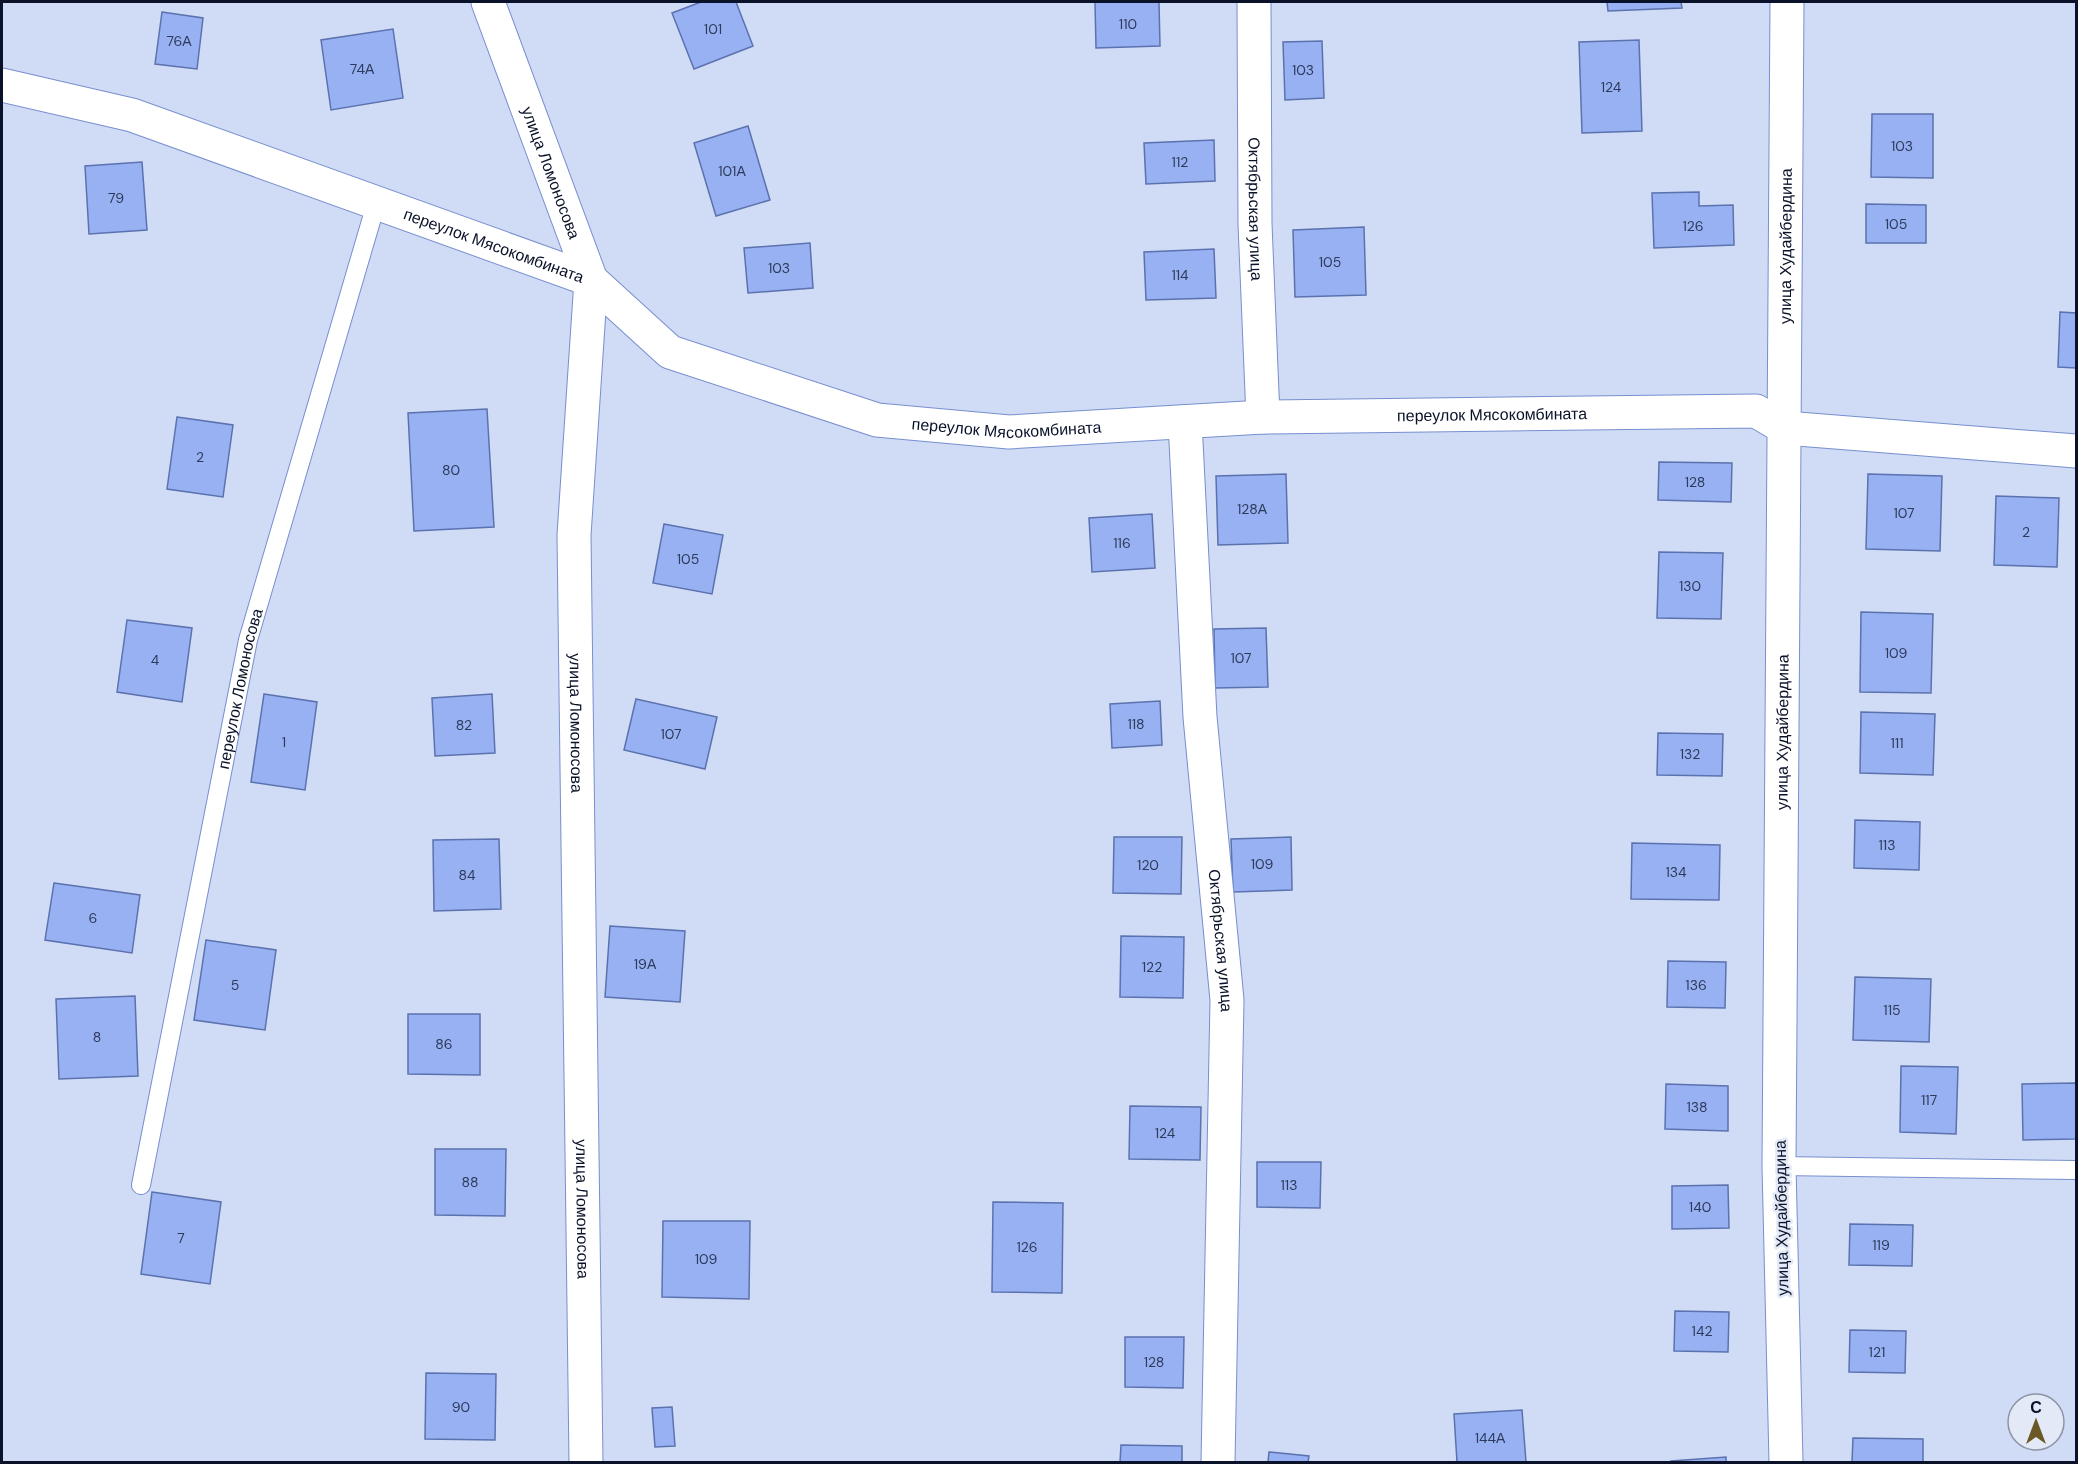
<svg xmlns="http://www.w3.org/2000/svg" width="2078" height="1464" font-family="'DM Sans',sans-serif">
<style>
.building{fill:#97b1f2;stroke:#5b72ae;stroke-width:1.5}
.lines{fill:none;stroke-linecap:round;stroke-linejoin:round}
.service-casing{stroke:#778fce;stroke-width:20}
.minor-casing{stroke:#778fce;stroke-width:35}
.tertiary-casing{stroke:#778fce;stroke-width:35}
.service{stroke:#fff;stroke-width:18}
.minor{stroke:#fff;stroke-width:33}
.tertiary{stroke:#fff;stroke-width:33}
.labels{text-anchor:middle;stroke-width:5;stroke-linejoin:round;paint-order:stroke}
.number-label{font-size:14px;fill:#2d3a5b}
.street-label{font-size:16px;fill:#0a1229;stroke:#e3e9f6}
</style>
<rect width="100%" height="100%" fill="#d0dbf6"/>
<!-- building -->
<path class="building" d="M701,2H736L753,46L694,69L672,13Z
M1095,2H1159L1160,46L1096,48Z
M1607,2H1681L1682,8L1608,11Z
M162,12L203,18L197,69L155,64Z
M393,29L403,98L331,110L321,40Z
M1639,40L1642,131L1582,133L1579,42Z
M1322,41L1324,98L1285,100L1283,42Z
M1872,114H1933V178L1871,177Z
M748,126L770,200L716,216L694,143Z
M1214,140L1215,181L1146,184L1144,143Z
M142,162L147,230L89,234L85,166Z
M1699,192V206L1733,205L1734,245L1654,248L1652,193Z
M1866,204L1926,205V243H1866Z
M1364,227L1366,295L1295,297L1293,230Z
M810,243L813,288L748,293L744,248Z
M1214,249L1216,298L1146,300L1144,252Z
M2060,312L2076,313V368L2058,367Z
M487,409L494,527L414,531L408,413Z
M177,417L233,425L223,497L167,489Z
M1659,462L1732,463L1731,502L1658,500Z
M1286,474L1288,543L1218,545L1216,476Z
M1868,474L1942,476L1940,551L1866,549Z
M1996,496L2059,498L2057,567L1994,565Z
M1152,514L1155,568L1092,572L1089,518Z
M664,524L723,535L712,594L653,583Z
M1659,552L1723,553L1721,619L1657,618Z
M1861,612L1933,614L1931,693L1860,692Z
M127,620L192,628L182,702L117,692Z
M1266,628L1268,687L1215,688L1214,629Z
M264,694L317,702L305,790L251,782Z
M492,694L495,753L435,756L432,698Z
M636,699L717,717L705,769L624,750Z
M1160,701L1162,745L1112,748L1110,704Z
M1861,712L1935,714L1933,775L1860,773Z
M1658,733L1723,734L1722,776L1657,775Z
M1855,820L1920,822L1919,870L1854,868Z
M1114,837H1182L1181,894L1113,893Z
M1291,837L1292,890L1233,892L1231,839Z
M499,839L501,909L434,911L433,840Z
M1632,843L1720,845L1719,900L1631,899Z
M54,883L140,895L132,953L45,940Z
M610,926L685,931L680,1002L605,997Z
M1121,936L1184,937L1183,998L1120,997Z
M206,940L276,950L265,1030L194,1020Z
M1668,961L1726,962L1725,1008L1667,1007Z
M1855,977L1931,979L1929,1042L1853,1040Z
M135,996L138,1076L59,1079L56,999Z
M408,1014H480V1075L408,1074Z
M1901,1066L1958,1067L1956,1134L1900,1132Z
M2076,1083V1139L2023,1140L2022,1084Z
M1666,1084L1728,1086V1131L1665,1129Z
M1130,1106L1201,1107L1200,1160L1129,1159Z
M435,1149H506L505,1216L435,1215Z
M1257,1162H1321L1320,1208L1257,1207Z
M1728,1185L1729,1228L1672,1229V1186Z
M152,1192L221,1202L210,1284L141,1274Z
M993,1202L1063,1203L1062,1293L992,1292Z
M663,1221H750L749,1299L662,1297Z
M1850,1224L1913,1225L1912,1266L1849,1265Z
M1675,1311L1729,1312L1728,1352L1674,1351Z
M1850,1330L1906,1331L1905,1373L1849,1372Z
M1125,1337H1184L1183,1388L1125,1387Z
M426,1373L496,1374L495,1440L425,1439Z
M672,1407L675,1446L655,1447L652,1408Z
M1522,1410L1526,1462H1457L1454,1414Z
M1853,1438L1923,1439V1462H1852Z
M1121,1445L1182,1446V1462H1120Z
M1269,1452L1309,1456L1308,1462H1268Z
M1726,1457V1462H1671V1461Z"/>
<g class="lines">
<!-- service casing -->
<g class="service-casing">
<g id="service">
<path d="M1779,1166L2076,1170"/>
<path id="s1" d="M141,1185L248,640L376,204"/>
</g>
</g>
<!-- minor casing -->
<g class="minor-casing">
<g id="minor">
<path id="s2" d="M488,2L591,280L574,535L586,1462"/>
<path id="s3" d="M1254,2L1255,224L1263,417"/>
<path id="s4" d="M1185,422L1200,717L1227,1000L1218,1462"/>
</g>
</g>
<!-- tertiary casing -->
<g class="tertiary-casing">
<g id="tertiary">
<path id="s5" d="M2,85L132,115L591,280L670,352L877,420L1009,432L1263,417L1756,411L1785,428L2076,451"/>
<path id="s6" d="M1786,1462L1779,1166L1787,2"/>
</g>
</g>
<!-- service -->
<use href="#service" class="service"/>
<!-- minor -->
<use href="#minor" class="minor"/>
<!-- tertiary -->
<use href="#tertiary" class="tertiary"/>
</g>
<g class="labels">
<!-- number labels -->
<g class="number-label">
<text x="1128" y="29">110</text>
<text x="713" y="34">101</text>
<text x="179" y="46">76А</text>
<text x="362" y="74">74А</text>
<text x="1303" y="75">103</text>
<text x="1611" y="92">124</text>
<text x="1902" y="151">103</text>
<text x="1180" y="167">112</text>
<text x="732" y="176">101А</text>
<text x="116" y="203">79</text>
<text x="1896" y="229">105</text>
<text x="1693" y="231">126</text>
<text x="1330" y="267">105</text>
<text x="779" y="273">103</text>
<text x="1180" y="280">114</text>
<text x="200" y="462">2</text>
<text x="451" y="475">80</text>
<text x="1695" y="487">128</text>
<text x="1252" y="514">128А</text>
<text x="1904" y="518">107</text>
<text x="2026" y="537">2</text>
<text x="1122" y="548">116</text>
<text x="688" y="564">105</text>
<text x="1690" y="591">130</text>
<text x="1896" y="658">109</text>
<text x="1241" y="663">107</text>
<text x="155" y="665">4</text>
<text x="1136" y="729">118</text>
<text x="464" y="730">82</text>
<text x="671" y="739">107</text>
<text x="284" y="747">1</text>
<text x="1897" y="748">111</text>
<text x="1690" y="759">132</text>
<text x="1887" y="850">113</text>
<text x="1262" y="869">109</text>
<text x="1148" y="870">120</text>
<text x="1676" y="877">134</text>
<text x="467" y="880">84</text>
<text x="93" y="923">6</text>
<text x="645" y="969">19А</text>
<text x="1152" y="972">122</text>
<text x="235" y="990">5</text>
<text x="1696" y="990">136</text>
<text x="1892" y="1015">115</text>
<text x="97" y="1042">8</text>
<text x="444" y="1049">86</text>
<text x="1929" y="1105">117</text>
<text x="1697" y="1112">138</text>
<text x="1165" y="1138">124</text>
<text x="470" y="1187">88</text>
<text x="1289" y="1190">113</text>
<text x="1700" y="1212">140</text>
<text x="181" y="1243">7</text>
<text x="1881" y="1250">119</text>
<text x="1027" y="1252">126</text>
<text x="706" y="1264">109</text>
<text x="1702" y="1336">142</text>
<text x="1877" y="1357">121</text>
<text x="1154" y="1367">128</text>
<text x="461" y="1412">90</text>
<text x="1490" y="1443">144А</text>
</g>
<!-- street labels -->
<g class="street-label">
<text dy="6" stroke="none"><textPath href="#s2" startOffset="182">улица Ломоносова</textPath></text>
<text dy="6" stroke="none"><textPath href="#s3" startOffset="207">Октябрьская улица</textPath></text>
<text dy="6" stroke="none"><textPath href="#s5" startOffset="518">переулок Мясокомбината</textPath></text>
<text dy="6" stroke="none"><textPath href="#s6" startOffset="1216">улица Худайбердина</textPath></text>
<text dy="6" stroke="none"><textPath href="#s5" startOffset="1562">переулок Мясокомбината</textPath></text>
<text dy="6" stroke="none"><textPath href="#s5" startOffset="1076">переулок Мясокомбината</textPath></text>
<text dy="6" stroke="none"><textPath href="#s1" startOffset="506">переулок Ломоносова</textPath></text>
<text dy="6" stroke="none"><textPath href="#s2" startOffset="740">улица Ломоносова</textPath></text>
<text dy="6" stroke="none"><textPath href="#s6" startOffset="730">улица Худайбердина</textPath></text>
<text dy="6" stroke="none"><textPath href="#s4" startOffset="520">Октябрьская улица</textPath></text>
<text dy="6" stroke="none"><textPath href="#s2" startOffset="1226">улица Ломоносова</textPath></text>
<text transform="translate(1781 1218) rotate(-91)" y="6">улица Худайбердина</text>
</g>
</g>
<!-- border -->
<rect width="2078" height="1464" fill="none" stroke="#0a1229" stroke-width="6"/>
<!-- north arrow -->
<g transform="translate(2036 1422)"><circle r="28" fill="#e3e9f6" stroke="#8c93a4" stroke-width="1.5"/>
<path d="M0-4.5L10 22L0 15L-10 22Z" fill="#6c5826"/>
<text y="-9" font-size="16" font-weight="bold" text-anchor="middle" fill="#0a1229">С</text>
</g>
</svg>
